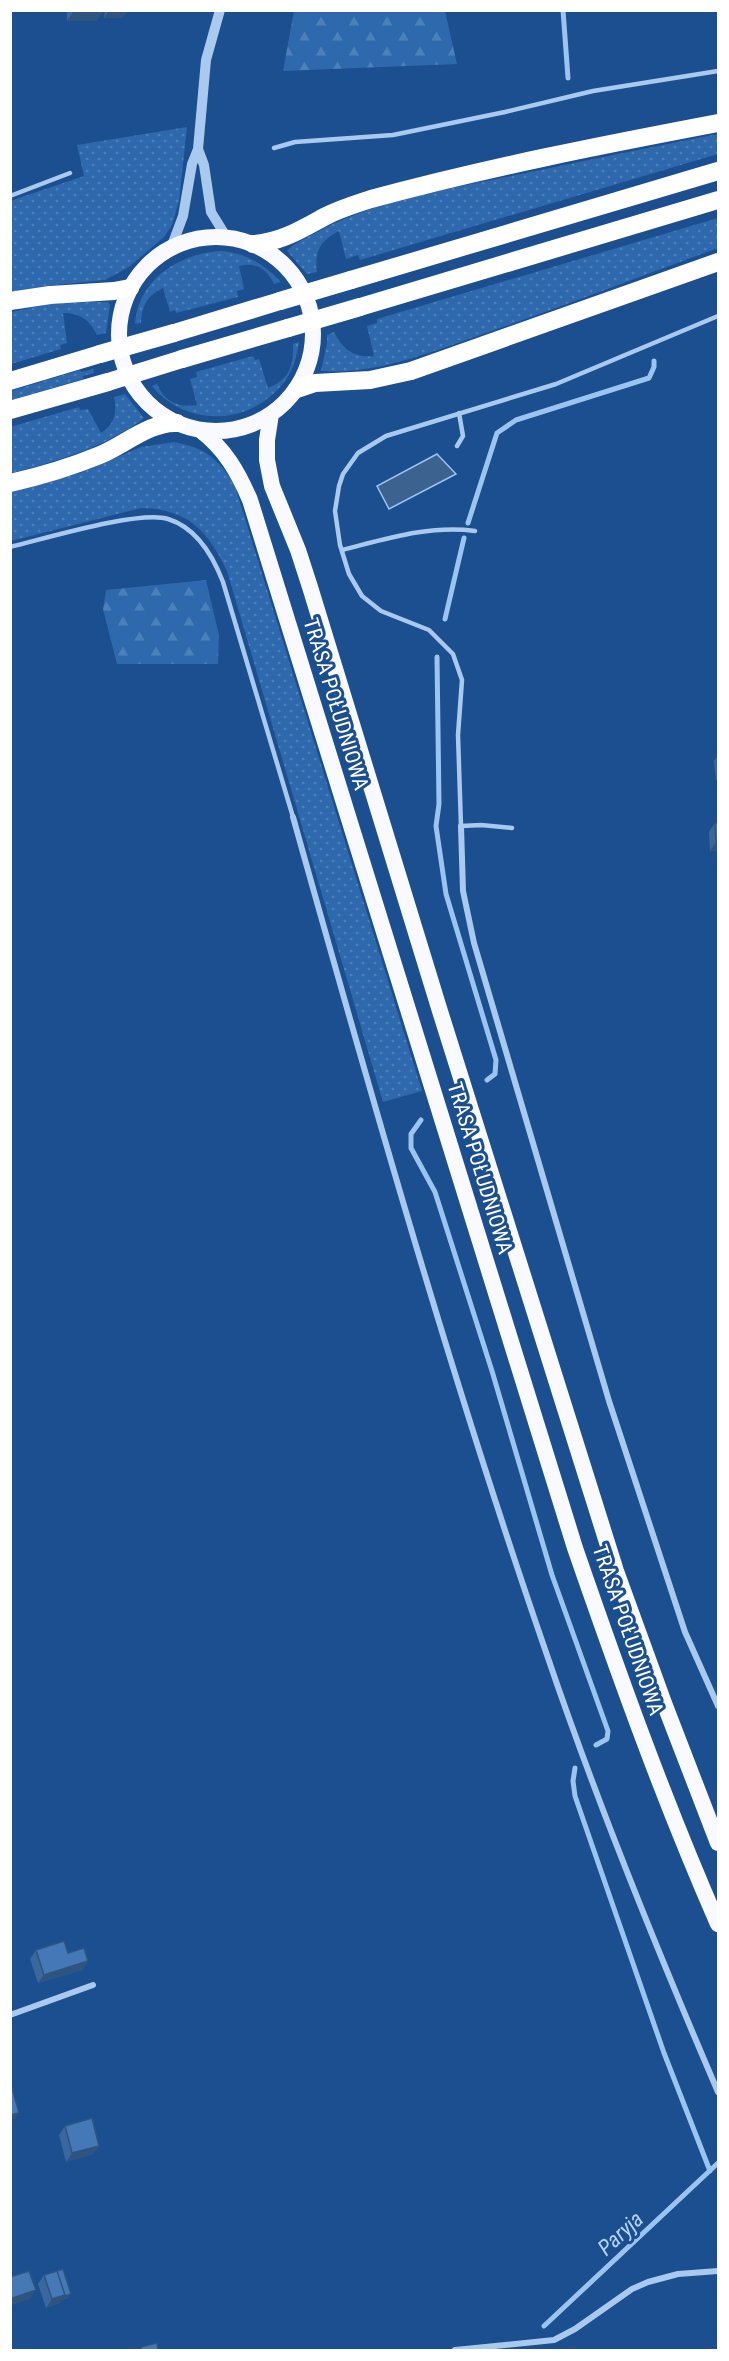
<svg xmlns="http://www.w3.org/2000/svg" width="729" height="2361" font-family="'Roboto Condensed',sans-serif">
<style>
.grass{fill:url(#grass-dots)}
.forest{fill:url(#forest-firs)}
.water{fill:#3c6290;stroke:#9cc4f0;stroke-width:1.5}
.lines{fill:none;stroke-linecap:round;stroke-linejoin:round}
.stream{stroke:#9cc4f0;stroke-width:5}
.service{stroke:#a9c9ee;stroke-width:4.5}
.minor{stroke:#a9c9ee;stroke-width:6}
.tertiary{stroke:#a9c9ee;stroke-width:10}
.trunk{stroke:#f8faff;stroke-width:16}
.motorway{stroke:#fff;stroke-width:18}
.motorway-bridge{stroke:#fff;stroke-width:18}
.wall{fill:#3a679d}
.shaded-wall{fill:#305480}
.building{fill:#4478b7;stroke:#305480;stroke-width:1.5}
.labels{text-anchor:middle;stroke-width:6;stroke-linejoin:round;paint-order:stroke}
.street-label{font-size:21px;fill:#fff;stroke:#1b4f8f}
.water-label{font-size:22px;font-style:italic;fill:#b5d3f5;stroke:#1b4f8f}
</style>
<defs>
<pattern id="grass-dots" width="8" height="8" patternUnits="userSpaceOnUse" patternTransform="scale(1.5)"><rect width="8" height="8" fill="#2e69ad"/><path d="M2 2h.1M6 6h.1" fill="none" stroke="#4d80b9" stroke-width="1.8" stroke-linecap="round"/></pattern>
<pattern id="forest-firs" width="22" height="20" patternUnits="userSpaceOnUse" patternTransform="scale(1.5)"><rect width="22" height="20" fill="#2e69ad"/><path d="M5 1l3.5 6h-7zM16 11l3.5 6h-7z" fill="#4d80b9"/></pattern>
</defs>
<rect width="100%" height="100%" fill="#1b4f8f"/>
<!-- grass -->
<path class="grass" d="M187,127L179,201L172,225L164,237L129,267L105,280L54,285L11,292L10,201L84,176L77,145Z
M718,134V154L360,260L358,255L346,259L339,231C321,240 314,251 317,272L307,274L287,251C293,244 302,240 310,236C369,201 454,188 521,174C587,160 652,147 718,134Z
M718,218V248C641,276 564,306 486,333C434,351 377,375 321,371L327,343V335L334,332C343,350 354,358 374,356L367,326L377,323V319Z
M222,251C247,254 264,264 281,282L274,284C266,268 256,262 239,266L244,289L237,291L238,297L176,313L175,310L170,312L163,288C147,296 142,305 141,323L135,324C138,279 180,253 222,251Z
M89,302H108L110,305L106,333L97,335C90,320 80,313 63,313L67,343L60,345L61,349L11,364V312L49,304Z
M299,342C297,353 295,364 290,373C260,425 189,431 152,386L157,384C164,402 179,408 197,405L190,379L197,377L196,372L253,356L255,360L259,359L268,388C289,380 294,366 293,344Z
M93,369L94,373L83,376V379L11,400V391L80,370L82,372Z
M125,394L144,418L139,422C101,448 55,462 11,473L10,427L79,407L80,410L88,409L101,433C115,424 117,413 114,397Z
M174,442C205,448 216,457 234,483L422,1091L383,1102L227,571C208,531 188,509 141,508L11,541V491L80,473L141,447Z"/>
<!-- forest -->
<path class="forest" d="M294,11H445L457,64L283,71Z
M206,580L219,635L218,664H117L103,609L106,590Z"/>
<!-- water -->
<path class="water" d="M437,454L456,474L389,509L377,486Z"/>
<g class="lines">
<!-- stream -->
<path class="stream" d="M563,10L568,78
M468,523L497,433L516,420L649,378L654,367V361
M445,619L464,538
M437,657L439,804L436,826L446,894L496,1060L495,1074L487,1080
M421,1120L411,1134V1148L435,1192L492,1371L552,1575L608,1731L607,1739L596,1745
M575,1768L573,1781L575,1796L664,2053L710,2171
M544,2326L718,2163"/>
<!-- service -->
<path class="service" d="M274,148L295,142L393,135L505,112L593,91L718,71
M10,196L70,173
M457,446L463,436L459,413
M10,547C44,539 139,510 168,519C197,528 213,556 223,582L293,817
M342,550C386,539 429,525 475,531
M512,828L481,825L461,826L458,735L462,680L453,654L429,630L381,611L362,596L349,574L340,545L335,511L339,486L343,474L358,453L386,436L556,384L718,316"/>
<!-- minor -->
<path class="minor" d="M293,817C372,1099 452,1381 548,1658C598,1805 657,1950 718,2092
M461,826L463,891L474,943L609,1401L685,1632L718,1706
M10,2015L93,1985
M455,2350L554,2340L575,2329L632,2289L648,2282L678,2274L718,2271"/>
<!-- tertiary -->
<path class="tertiary" d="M198,149L204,165L211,212L227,238
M171,248L183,216L192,164L198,149L206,60L220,10"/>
<!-- trunk -->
<path class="trunk" d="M119 334a97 97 0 1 1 194 0a97 97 0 1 1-194 0Z
M271,414L267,440V460L272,486L298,550L310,587L439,1008L616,1571L664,1703L718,1843
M200,430C225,449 238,472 250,500L575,1548C619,1675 664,1801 718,1924"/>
<!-- motorway -->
<path class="motorway" d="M253,244C281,242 300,230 324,217C339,209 356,204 371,199C485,168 602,145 718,123
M351,280L718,171
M10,301L50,295L114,291L130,288
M360,307L718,200
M174,333L280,301
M182,359L288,328
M10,381L100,354
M297,389L315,383L370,380L411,371L718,262
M10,410L108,382
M10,483C41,476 71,467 100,455C124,445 152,421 177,423"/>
<!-- motorway-bridge -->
<path class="motorway-bridge" d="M280,301L351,280
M288,328L360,307
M100,354L174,333
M108,382L182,359"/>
</g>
<!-- wall -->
<path class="wall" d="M67,10H102V13L96,21H67Z
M105,10H128L122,18H104Z
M718,755V780H716L714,761Z
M715,823H718V850L710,851L709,832Z
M36,1950L68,1953L88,1961L82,1970L38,1983L30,1959Z
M65,2126L99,2146L93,2154L66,2162L59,2135Z
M44,2275L68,2298L62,2300L59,2303L46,2308L38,2284Z"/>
<!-- shaded-wall -->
<path class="shaded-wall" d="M109,10H128L122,18H104Z
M73,12L102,13L96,21H67Z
M716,842H718V850L710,851Z
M88,1961L82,1970L38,1983L44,1975Z
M19,2113L13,2121L10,2122V2115Z
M99,2146L93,2154L66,2162L72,2153Z
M36,2290L30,2299L10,2306V2299Z
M71,2294L68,2298L62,2300L59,2303L46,2308L52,2299Z"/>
<!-- building -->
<path class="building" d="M73,10H102V13L73,12Z
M715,823H718V842H716Z
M64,1941L68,1953L84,1948L88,1961L44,1975L36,1950Z
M10,2081L19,2113L10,2115Z
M92,2118L99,2146L72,2153L65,2126Z
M63,2269L71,2294L65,2296V2295L57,2271Z
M29,2271L36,2290L10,2299V2277Z
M57,2271L65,2295L52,2299L44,2275Z
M157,2343L158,2350H141V2347Z"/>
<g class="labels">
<!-- street labels -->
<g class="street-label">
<text transform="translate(336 704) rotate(73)" y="7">TRASA POŁUDNIOWA</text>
<text transform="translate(480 1168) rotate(73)" y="7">TRASA POŁUDNIOWA</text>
<text transform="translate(628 1630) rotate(71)" y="7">TRASA POŁUDNIOWA</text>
</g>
<!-- water labels -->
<g class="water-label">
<text transform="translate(620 2233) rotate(-43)" y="8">Paryja</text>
</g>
</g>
<!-- border -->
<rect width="729" height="2361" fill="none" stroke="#ffffff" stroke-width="24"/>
</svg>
